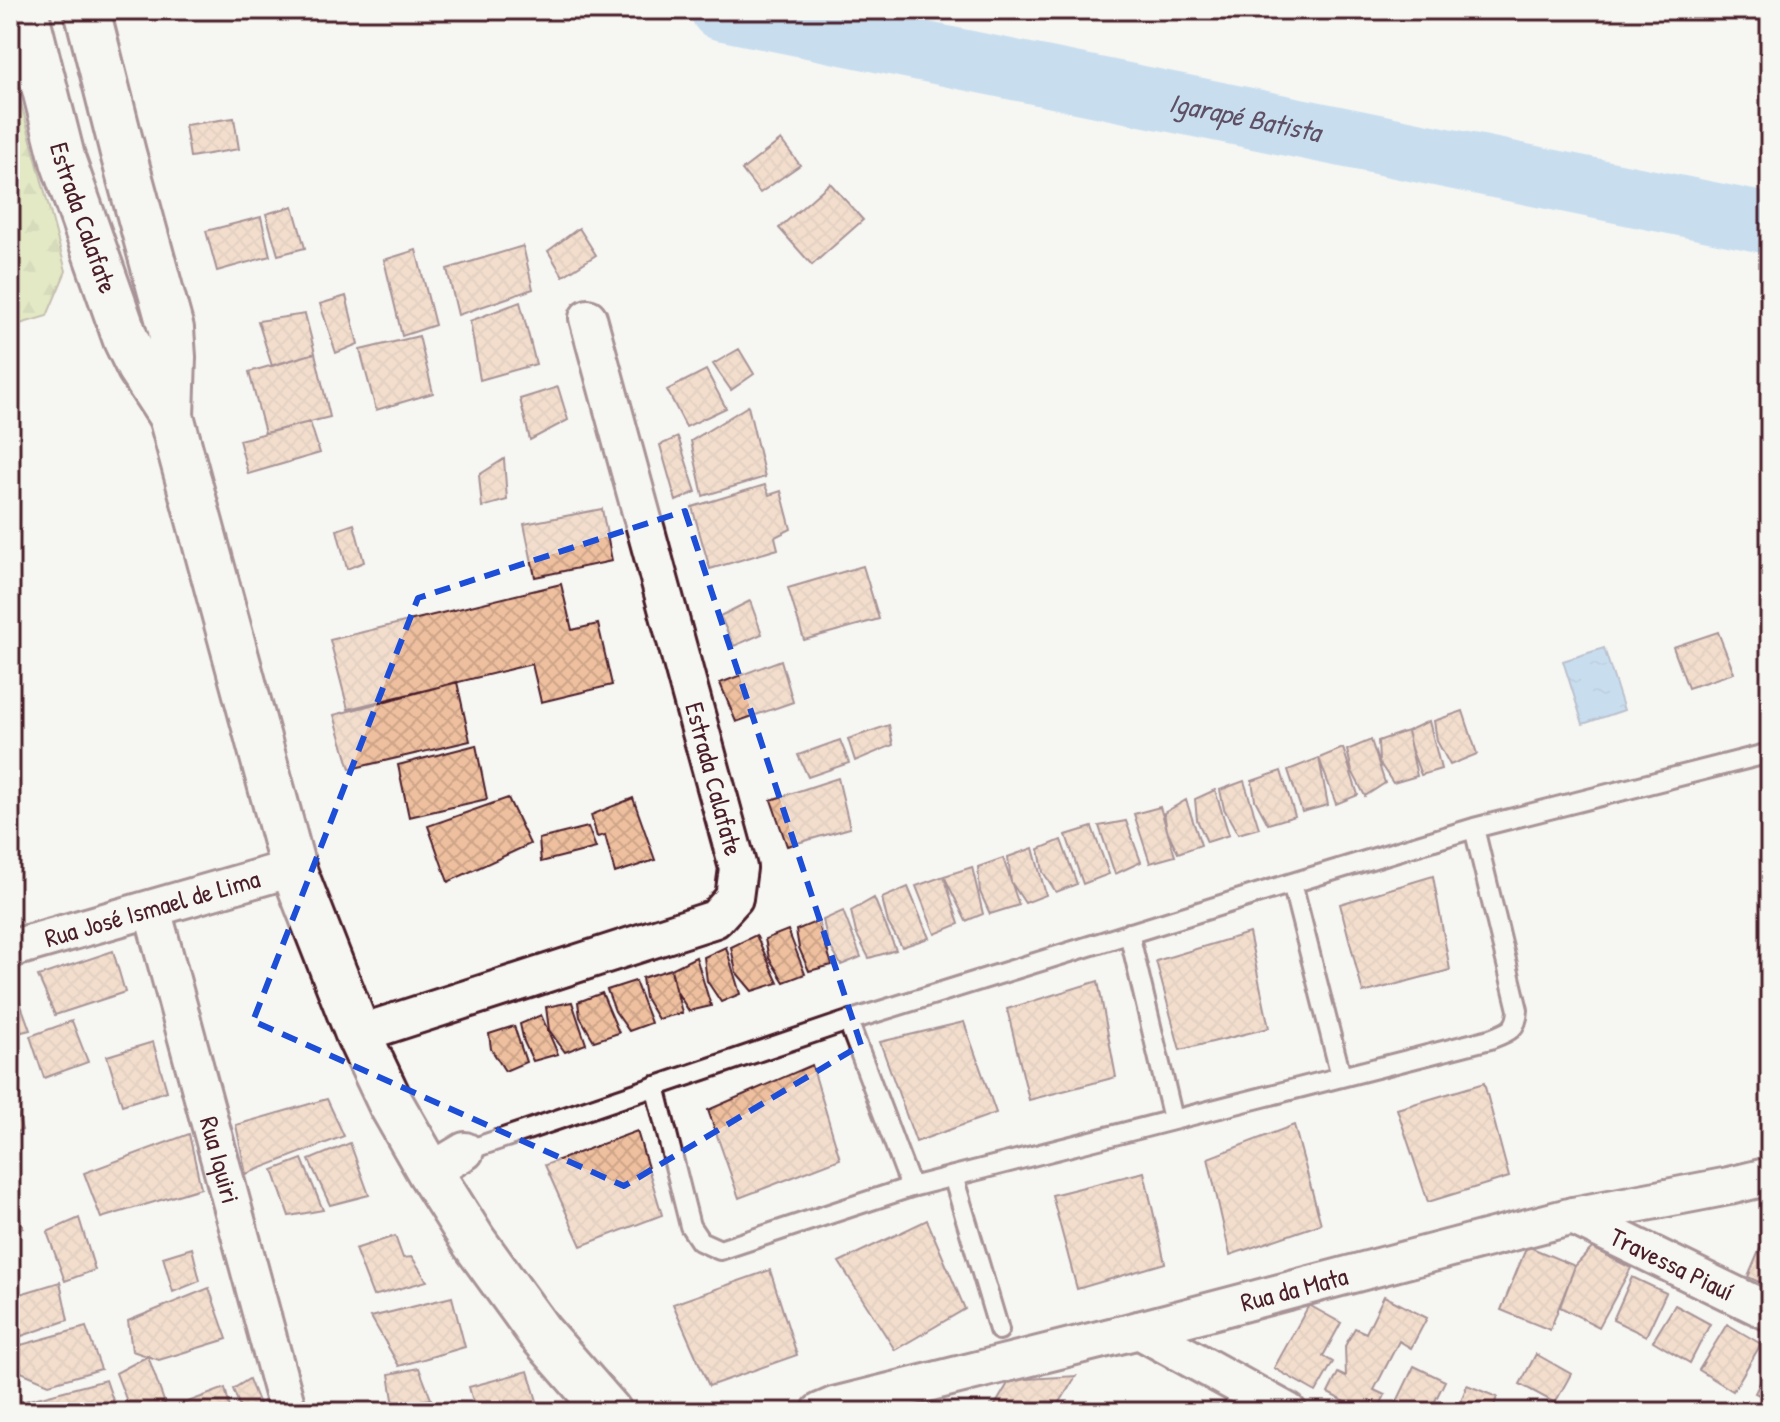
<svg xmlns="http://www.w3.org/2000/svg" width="1780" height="1422" font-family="'Patrick Hand',sans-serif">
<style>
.forest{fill:url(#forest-firs);stroke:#8a7c5c;stroke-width:2}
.water{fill:url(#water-ripples);stroke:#75809f;stroke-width:2}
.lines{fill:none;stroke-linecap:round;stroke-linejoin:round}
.river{stroke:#91c1ec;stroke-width:60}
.building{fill:url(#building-cross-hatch);stroke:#4a1f2b;stroke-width:2}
.service-casing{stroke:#4a1f2b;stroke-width:24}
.minor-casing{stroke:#4a1f2b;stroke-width:42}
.tertiary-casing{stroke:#4a1f2b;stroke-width:50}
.service{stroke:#f6f6f2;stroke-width:18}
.minor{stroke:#f6f6f2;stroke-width:36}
.tertiary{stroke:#f6f6f2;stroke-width:44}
.marked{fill:none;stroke:#1d4ed8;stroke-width:6;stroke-dasharray:16 10;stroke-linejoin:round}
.labels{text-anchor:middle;stroke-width:6;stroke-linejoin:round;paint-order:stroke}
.street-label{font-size:26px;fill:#4a1f2b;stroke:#f6f6f2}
.water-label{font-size:28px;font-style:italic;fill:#5f5065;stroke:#f6f6f2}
</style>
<defs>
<pattern id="forest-firs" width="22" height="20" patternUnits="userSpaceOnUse" patternTransform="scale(2)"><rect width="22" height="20" fill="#cbd98d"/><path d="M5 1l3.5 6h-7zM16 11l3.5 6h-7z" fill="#b0ba7a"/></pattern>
<pattern id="water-ripples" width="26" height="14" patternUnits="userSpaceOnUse" patternTransform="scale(2)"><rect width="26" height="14" fill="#91c1ec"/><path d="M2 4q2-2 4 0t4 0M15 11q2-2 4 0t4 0" fill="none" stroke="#7fa5cb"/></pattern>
<pattern id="building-cross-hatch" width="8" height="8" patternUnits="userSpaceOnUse" patternTransform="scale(2)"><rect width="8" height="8" fill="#efc09f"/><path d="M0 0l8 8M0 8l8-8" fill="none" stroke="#cea589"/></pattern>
</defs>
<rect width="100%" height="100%" fill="#f6f6f2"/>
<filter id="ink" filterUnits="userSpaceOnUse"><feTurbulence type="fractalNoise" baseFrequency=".0125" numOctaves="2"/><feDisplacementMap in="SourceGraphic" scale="16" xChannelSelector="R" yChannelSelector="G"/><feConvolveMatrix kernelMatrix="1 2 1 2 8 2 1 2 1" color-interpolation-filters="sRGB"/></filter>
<g filter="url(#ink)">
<!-- forest -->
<path class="forest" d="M10,62L66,271L47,316L10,327Z"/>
<!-- water -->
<path class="water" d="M1604,648L1624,710L1583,724L1563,661Z"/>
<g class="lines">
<!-- river -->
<path class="river" id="s1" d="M720,10L1770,224"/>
</g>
<!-- building -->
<path class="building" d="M234,118L239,149L190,157L185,125Z
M781,140L800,165L760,193L742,170Z
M830,183L863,220L812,265L779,228Z
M293,206L305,248L278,255L266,214Z
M261,217L270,256L217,271L206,231Z
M579,228L596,255L563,276L548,251Z
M523,246L533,289L458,315L447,269Z
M416,250L435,325L402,336L384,260Z
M346,296L358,344L336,353L320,304Z
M520,302L536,364L480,380L470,321Z
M305,314L315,353L272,366L258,321Z
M419,336L433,393L376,410L360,350Z
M739,349L754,374L731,390L713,364Z
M315,353L330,417L265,433L249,372Z
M706,370L726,408L686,427L667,390Z
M558,387L568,420L530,440L520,399Z
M748,406L765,477L703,496L691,441Z
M310,422L320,453L248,474L239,440Z
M678,437L696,492L676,501L660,445Z
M504,459L507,500L482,507L479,475Z
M765,485L769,495L781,491L791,529L775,537L778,549L710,569L692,507Z
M602,509L612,561L535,577L524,524Z
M354,524L364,562L347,569L337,530Z
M863,566L879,619L804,640L788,588Z
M561,584L572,630L598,624L612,685L541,702L532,664L348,709L330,640Z
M750,601L762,634L734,646L720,616Z
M1718,632L1734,673L1688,688L1673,647Z
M781,660L793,702L736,722L720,683Z
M457,682L470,741L350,769L334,715Z
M1463,711L1477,754L1450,765L1437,741L1434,721Z
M1429,721L1441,769L1421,775L1411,748L1407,731Z
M889,725L893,745L855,761L848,739Z
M1407,731L1417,776L1393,783L1379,762L1378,741Z
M840,740L849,763L808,777L798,755Z
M1371,740L1385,783L1365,796L1352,771L1347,750Z
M476,745L487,799L409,817L398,765Z
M1343,748L1358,795L1336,804L1319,758Z
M1319,758L1328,805L1302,812L1288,770Z
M1281,771L1295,816L1268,824L1255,800L1252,781Z
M838,778L850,828L787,846L771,800Z
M1244,781L1259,828L1238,834L1224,809L1220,790Z
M1215,790L1229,835L1207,842L1197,820L1195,799Z
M508,798L530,844L448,882L428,826Z
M633,798L655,860L615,873L605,835L597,837L591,815Z
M1186,800L1201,845L1178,853L1167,830L1164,813Z
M1160,807L1175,856L1150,863L1134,814Z
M1126,821L1141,862L1115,874L1099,826Z
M588,827L596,848L541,862L539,839Z
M1092,827L1109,874L1083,884L1066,835Z
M1061,840L1077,884L1056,892L1043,872L1039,849Z
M1033,848L1046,895L1025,903L1011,882L1008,857Z
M1003,858L1019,905L990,914L980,892L978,867Z
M972,867L983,914L966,921L944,876Z
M944,876L959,924L935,934L916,886Z
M1433,876L1450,970L1363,993L1340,904Z
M908,887L929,938L902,947L888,923L882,898Z
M874,898L896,950L869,958L856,933L851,911Z
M843,911L861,957L841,965L828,943L823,920Z
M818,921L832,965L809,971L799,948L796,930Z
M788,930L805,974L784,982L769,958L765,939Z
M1249,933L1269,1028L1180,1050L1156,961Z
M756,935L778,983L752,991L736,972L731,947Z
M726,947L740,994L721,1002L707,981L704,957Z
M113,951L125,992L55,1015L38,976Z
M696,957L711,1006L689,1011L675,989L671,969Z
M671,969L682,1013L658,1019L645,998L642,978Z
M635,981L651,1023L629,1031L615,1011L607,990Z
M1098,981L1116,1077L1029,1100L1007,1009Z
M13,983L30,1030L10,1035V984Z
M602,993L619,1033L594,1041L580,1017L578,1002Z
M572,1002L586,1044L565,1052L549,1030L546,1007Z
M541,1015L558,1054L533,1061L524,1042L520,1024Z
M72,1021L88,1062L44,1078L30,1036Z
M964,1022L996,1113L916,1142L880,1042Z
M514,1026L526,1062L505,1071L491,1049L489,1034Z
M153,1042L167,1091L122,1105L107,1056Z
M812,1065L840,1159L739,1198L708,1110Z
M1484,1083L1509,1177L1428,1202L1397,1109Z
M10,1087L22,1130L10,1134Z
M327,1099L344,1136L246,1174L236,1125Z
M1294,1125L1321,1224L1230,1255L1208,1158Z
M637,1131L662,1215L581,1246L545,1165Z
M189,1134L201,1188L101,1218L84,1173Z
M350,1143L369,1195L330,1205L309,1160Z
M302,1159L323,1210L289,1216L273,1170Z
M1144,1172L1165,1263L1077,1289L1052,1195Z
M10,1190L23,1228L10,1234Z
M79,1218L95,1270L65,1281L47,1232Z
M927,1220L965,1309L895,1350L839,1262Z
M1770,1225V1287L1748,1277Z
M395,1236L403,1258L412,1257L427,1281L373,1296L355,1249Z
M1527,1246L1575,1266L1550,1330L1501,1310Z
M192,1248L200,1281L173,1292L163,1257Z
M1592,1248L1631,1268L1599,1327L1560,1307L1575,1266Z
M770,1270L797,1355L709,1386L673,1304Z
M1632,1277L1666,1293L1646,1336L1613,1320Z
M60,1282L68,1320L10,1340V1297Z
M209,1288L227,1339L159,1360L132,1351L128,1321Z
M1384,1296L1427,1318L1411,1348L1399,1341L1374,1390L1385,1395L1377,1412H1364L1328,1393L1338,1373L1346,1377L1345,1346L1355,1328L1366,1333Z
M452,1297L465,1347L399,1366L371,1317Z
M1309,1305L1341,1323L1323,1356L1333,1362L1316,1392L1274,1368Z
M1675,1305L1710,1324L1690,1363L1653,1341Z
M1727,1324L1761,1344L1733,1391L1699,1370Z
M86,1327L101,1369L49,1384L19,1371H10V1348Z
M1536,1354L1571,1374L1555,1403L1520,1384Z
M148,1356L165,1404L146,1412H131L116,1373Z
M1770,1362V1400L1755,1393Z
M1414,1366L1445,1381L1431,1409L1437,1412H1392Z
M419,1368L431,1399L394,1406L389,1374Z
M528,1371L540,1411L476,1412L469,1387Z
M1076,1376L1054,1412H991L1010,1380Z
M249,1379L262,1412H242L233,1389Z
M106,1380L117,1412H10V1405Z
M1467,1385L1497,1397L1492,1412H1457Z
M225,1388L231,1412H165L164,1411Z"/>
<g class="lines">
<!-- service casing -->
<g class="service-casing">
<path id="service" d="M1292,883L1341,1076
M1129,933L1173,1119
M848,1021L911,1187
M655,1086L690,1226L700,1241L720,1250L911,1187L1490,1039C1508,1032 1517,1030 1518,1010L1474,828
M465,1151L848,1021L1292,883L1474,828L1770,753
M953,1176L999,1330"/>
</g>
<!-- minor casing -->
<g class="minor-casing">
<g id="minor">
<path id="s2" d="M152,909L288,1412"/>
<path id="s3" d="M10,949L293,868"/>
<path d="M358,1034L715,919L734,898L738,868L588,318"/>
<path d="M430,1172L465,1151"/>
<path id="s4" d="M1573,1216L1770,1312"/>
<path d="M1139,1330L1288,1412"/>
<path id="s5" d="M820,1412L834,1406L1139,1330L1573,1216L1729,1186L1770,1176"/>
</g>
</g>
<!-- tertiary casing -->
<g class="tertiary-casing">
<g id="tertiary">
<path id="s6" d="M25,10L63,161L126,340L139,367L171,416"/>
<path d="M87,10L123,153L171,329L173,357L171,416L293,868L358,1034L391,1104L430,1172L474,1242L540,1333L609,1412"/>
</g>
</g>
<!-- service -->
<use href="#service" class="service"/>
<!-- minor -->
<use href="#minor" class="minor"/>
<!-- tertiary -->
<use href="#tertiary" class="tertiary"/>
</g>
</g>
<!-- marked area -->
<path d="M0 0H1780V1422H0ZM685,511L861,1045L624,1186L253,1021L418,598Z" fill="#f6f6f2" fill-opacity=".55" fill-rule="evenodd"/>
<path class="marked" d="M685,511L861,1045L624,1186L253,1021L418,598Z"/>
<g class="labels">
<!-- street labels -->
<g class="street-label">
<text dy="9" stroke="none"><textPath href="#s6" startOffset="216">Estrada Calafate</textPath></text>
<text transform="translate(714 779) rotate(75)" y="9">Estrada Calafate</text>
<text dy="9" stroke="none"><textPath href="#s3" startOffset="148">Rua José Ismael de Lima</textPath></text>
<text dy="9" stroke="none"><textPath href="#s2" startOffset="260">Rua Iquiri</textPath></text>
<text dy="9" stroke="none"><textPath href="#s4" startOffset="110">Travessa Piauí</textPath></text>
<text dy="9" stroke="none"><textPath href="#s5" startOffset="490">Rua da Mata</textPath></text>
</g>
<!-- water labels -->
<g class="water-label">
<text dy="10" stroke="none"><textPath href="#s1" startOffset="536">Igarapé Batista</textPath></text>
</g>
</g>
<!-- margin -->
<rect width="1780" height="1422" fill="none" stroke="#f6f6f2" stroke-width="40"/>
<rect x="20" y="20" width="1740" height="1382" fill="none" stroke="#4a1f2b" stroke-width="3" filter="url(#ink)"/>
</svg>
